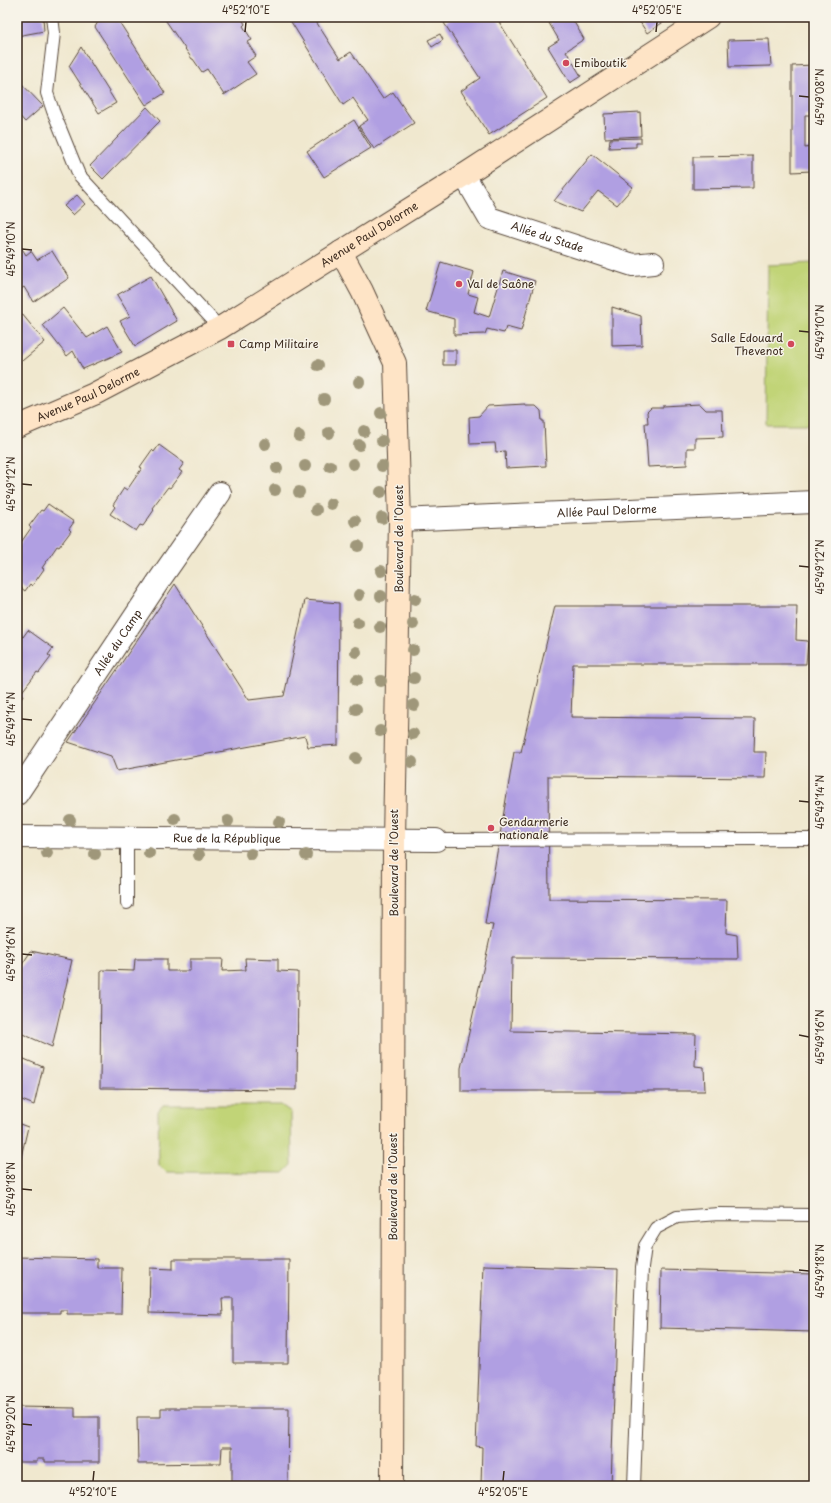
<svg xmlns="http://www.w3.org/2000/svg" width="831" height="1503" font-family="'Playpen Sans',sans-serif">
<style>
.green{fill:#c1d477;stroke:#7e7f4a}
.building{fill:#b09fe2}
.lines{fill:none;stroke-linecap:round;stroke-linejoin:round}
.lane-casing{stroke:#564639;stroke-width:14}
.street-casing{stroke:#564639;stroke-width:24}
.secondary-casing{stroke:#564639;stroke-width:24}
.lane{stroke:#fff;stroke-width:12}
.street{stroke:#fff;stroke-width:22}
.secondary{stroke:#fee4c6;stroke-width:22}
.tree{fill:#9f977a}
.ticks{fill:none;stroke:#3b2a1e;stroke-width:1.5}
.poi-dot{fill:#d1495b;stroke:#f7f3e8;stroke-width:1.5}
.labels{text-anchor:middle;stroke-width:3;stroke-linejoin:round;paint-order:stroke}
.poi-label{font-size:11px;fill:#3b2a1e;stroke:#f7f3e8;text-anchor:start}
.street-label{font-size:11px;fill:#3b2a1e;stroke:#f7f3e8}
.neatline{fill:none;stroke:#3b2a1e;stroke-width:1.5}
.ticks-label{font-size:10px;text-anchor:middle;fill:#3b2a1e}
</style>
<rect width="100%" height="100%" fill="#f7f3e8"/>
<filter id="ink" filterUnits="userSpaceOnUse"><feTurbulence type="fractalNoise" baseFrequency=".025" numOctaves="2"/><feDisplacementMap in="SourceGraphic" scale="8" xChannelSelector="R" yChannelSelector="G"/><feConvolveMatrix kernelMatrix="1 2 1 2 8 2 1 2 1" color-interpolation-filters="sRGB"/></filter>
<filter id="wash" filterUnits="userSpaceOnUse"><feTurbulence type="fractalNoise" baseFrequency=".012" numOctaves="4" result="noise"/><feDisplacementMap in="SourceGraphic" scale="16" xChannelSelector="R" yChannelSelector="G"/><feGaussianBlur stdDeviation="0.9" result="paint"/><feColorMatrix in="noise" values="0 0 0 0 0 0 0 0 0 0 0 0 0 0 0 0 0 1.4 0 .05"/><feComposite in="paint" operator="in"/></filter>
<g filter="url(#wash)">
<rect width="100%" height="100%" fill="#f0e8cf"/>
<!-- green -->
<path class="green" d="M814,263V424H766L768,265Z
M163,1105H281L291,1112L292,1165L284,1173L166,1172L159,1165L158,1111Z"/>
<g id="blocks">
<!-- building -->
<path class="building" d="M17,17H43L44,31L17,36Z
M101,17H116L165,93L146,105L95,27Z
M165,17H241L245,24L243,26L252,40L247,42L256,56L247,62L256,74L224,95L207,69L202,72L193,59H192L164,18Z
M288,17H313L340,59L351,52L383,99L393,92L414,123L374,149L359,126L368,120L353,98L343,105Z
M453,17H496L547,98L489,135L461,91L480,78L444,23Z
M557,17H571L584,39L566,51L581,76L570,83L548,47L559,40L549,23Z
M641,17H662L665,21L647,33L638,19Z
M440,34L443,40L432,47L428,40Z
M769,39L771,66L729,67L728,40Z
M81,47L116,103L99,113L69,66Z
M814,65V84H811V115H805V148L811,147V171L792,172V66Z
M17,79L43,106L25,122L17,113Z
M147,107L160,121L103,179L90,166Z
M640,112L641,136L605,138L604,114Z
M354,120L371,148L324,177L307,151Z
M641,138V143H636V147L609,148L610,139Z
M592,154L633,187L617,205L598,191L581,212L554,201Z
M753,156V188L693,189V157Z
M77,195L85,204L73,215L64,206Z
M17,241L26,255L31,251L37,260L52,251L69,278L33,302L24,287L17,291Z
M441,262L474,272L468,294L478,297L474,312L489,317L503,271L535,281L521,331L506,327L504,333L487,329L485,334L454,335V319L426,311Z
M151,276L177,321L135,346L120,321L130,316L117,295Z
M612,307L641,316L642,345L612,346Z
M17,308L45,342L17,365Z
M63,308L87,338L107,326L122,352L83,369L73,351L67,356L43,325Z
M443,350H456V365H443Z
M525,404V406H536L541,411L542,421H544L546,466L506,468L505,451L496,452L495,443L470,444L469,417L479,416L488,406Z
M700,404L706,410H722L723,437L695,438V448H687V465L648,467L645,423H648L647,412L651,408H663V406Z
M159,445L184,463L179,470L182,472L170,488L168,487L152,508L154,510L143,526L140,525L136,531L110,514L115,507L113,505L124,488L127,490L142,468L140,467L152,450L154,452Z
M48,504L74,522L69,529L71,531L59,547L57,546L42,568L44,569L32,586L30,584L25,591L17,585V548L31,528L29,526L41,510L43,511Z
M175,584L249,700L284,696L305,600L339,603L338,745L308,747L305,736L117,771L111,756L68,742Z
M555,606H797L796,640L808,641L806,664H573L571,717L755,719L754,752H766L765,778L548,776L549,899L727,900L726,933L737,935L738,959L512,958L511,1031L696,1034L695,1066L704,1067L705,1091H461V1068L493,925L485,924L514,752H521Z
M28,630L53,648L48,655L51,657L39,673L37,672L21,693L24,695L17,704V640L20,635L23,637Z
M31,951L72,960L52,1047L18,1032L17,1034V972Z
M245,958L278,959V971L298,972L297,1090L100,1088L101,970L134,971L135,959H167V971H190V959H223L222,971L246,970Z
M17,1056L43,1067L34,1105L17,1098Z
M17,1123L28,1127L18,1170H17Z
M17,1257L97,1259V1268H122L121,1314H67V1310H60V1313H17Z
M173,1259H289L288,1363H233V1298H222L223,1315L149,1313L150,1268L173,1269Z
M483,1265L618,1269L611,1486H481L482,1447L476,1446Z
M661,1270L814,1274V1332L660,1328Z
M17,1407L75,1408V1417H99V1462H45V1459H37V1462H17Z
M161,1408H289L288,1486H232V1447H222L221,1463L138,1464L137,1417H161Z"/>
</g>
</g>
<g filter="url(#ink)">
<use href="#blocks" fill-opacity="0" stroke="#564639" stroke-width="1"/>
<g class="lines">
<!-- lane casing -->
<g class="lane-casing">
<path id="lane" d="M52,17L54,33L47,93L53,111L79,175L220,328
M127,837V903
M436,840L814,839
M634,1486L642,1268L645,1246L656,1228L677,1217L719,1214L814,1215"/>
</g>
<!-- street casing -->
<g class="street-casing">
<g id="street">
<path id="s1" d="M464,175L489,218L633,265L653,263"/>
<path id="s2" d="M400,520L814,502"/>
<path id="s3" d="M17,794L158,582L220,493"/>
<path id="s4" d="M17,837L436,840"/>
</g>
</g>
<!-- secondary casing -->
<g class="secondary-casing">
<g id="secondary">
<path d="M341,252L362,291L395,363L400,520L394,839L392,1486"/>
<path id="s5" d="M17,427L94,394L220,328L464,175L708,17"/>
</g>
</g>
<!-- lane -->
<use href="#lane" class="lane"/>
<!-- street -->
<use href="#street" class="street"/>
<!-- secondary -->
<use href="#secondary" class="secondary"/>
</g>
<!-- trees -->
<g class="tree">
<circle cx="318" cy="365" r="6"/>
<circle cx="359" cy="382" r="6"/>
<circle cx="324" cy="399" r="6"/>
<circle cx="381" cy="413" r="6"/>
<circle cx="364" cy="431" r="6"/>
<circle cx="329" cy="433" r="6"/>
<circle cx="299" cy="436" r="6"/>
<circle cx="382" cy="441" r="6"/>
<circle cx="265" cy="444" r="6"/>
<circle cx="359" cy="445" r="6"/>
<circle cx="353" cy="464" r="6"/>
<circle cx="305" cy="466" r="6"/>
<circle cx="330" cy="466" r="6"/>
<circle cx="382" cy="466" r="6"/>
<circle cx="277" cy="468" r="6"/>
<circle cx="275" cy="490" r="6"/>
<circle cx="299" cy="492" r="6"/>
<circle cx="381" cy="492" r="6"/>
<circle cx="331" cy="504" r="6"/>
<circle cx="316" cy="510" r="6"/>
<circle cx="382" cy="518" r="6"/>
<circle cx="355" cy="521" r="6"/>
<circle cx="358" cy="546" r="6"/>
<circle cx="381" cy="571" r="6"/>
<circle cx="359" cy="595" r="6"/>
<circle cx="381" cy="596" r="6"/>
<circle cx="415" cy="599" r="6"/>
<circle cx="358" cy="623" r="6"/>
<circle cx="413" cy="624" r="6"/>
<circle cx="380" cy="627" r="6"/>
<circle cx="413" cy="650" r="6"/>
<circle cx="356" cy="652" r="6"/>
<circle cx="414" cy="678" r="6"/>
<circle cx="357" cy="680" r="6"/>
<circle cx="381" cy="681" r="6"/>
<circle cx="414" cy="705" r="6"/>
<circle cx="356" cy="709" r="6"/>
<circle cx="380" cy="731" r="6"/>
<circle cx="413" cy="734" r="6"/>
<circle cx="356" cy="758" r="6"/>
<circle cx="412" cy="762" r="6"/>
<circle cx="175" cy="819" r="6"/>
<circle cx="70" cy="820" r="6"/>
<circle cx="228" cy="821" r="6"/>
<circle cx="279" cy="822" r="6"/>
<circle cx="47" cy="853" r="6"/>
<circle cx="149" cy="853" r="6"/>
<circle cx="95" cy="854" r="6"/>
<circle cx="251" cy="854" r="6"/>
<circle cx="199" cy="855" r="6"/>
<circle cx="306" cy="855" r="6"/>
</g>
</g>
<!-- ticks -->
<path class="ticks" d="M245,32L246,22M656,32L657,22M799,96L809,97M22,249L32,250M799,331L809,332M22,484L32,485M799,566L809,567M22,719L32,720M799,801L809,802M22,954L32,955M799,1035L809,1037M22,1189L32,1190M799,1270L809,1271M22,1424L32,1425M93,1481L94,1471M503,1481L504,1471"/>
<!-- markers -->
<g class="poi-dot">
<circle cx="566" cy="63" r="4"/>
<circle cx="459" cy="284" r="4"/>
<rect x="227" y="340" width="8" height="8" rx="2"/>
<circle cx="791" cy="344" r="4"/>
<circle cx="491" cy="828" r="4"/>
</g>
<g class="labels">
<!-- poi labels -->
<g class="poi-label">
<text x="574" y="67">Emiboutik</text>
<text x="467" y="288">Val de Saône</text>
<text x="783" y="342" text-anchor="end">Salle Edouard<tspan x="783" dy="13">Thevenot</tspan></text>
<text x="239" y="348">Camp Militaire</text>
<text x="499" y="826">Gendarmerie<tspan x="499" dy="13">nationale</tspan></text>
</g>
<!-- street labels -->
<g class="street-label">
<text dy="4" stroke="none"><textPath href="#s5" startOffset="402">Avenue Paul Delorme</textPath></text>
<text dy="4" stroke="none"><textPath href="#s1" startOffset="111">Allée du Stade</textPath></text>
<text dy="4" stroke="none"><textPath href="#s5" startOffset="78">Avenue Paul Delorme</textPath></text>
<text dy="4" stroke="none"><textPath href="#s2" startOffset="207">Allée Paul Delorme</textPath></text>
<text transform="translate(399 539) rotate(-90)" y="4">Boulevard de l'Ouest</text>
<text dy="4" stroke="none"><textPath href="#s3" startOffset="182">Allée du Camp</textPath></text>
<text dy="4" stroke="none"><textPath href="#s4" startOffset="210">Rue de la République</textPath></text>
<text transform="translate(394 863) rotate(-90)" y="4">Boulevard de l'Ouest</text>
<text transform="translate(393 1187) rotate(-90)" y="4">Boulevard de l'Ouest</text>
</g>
</g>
<!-- margin -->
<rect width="831" height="1503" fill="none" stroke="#f7f3e8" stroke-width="44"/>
<rect x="22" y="22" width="787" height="1459" class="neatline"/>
<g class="ticks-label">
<text x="246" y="14">4°52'10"E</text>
<text x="657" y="14">4°52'05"E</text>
<text transform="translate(820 97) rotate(-90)" y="4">45°49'08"N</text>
<text transform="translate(11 249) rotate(-90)" y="4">45°49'10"N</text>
<text transform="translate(820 332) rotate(-90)" y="4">45°49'10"N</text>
<text transform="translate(11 484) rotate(-90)" y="4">45°49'12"N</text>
<text transform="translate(820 567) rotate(-90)" y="4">45°49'12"N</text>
<text transform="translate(11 719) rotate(-90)" y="4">45°49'14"N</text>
<text transform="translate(820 802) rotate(-90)" y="4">45°49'14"N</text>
<text transform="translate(11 954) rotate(-90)" y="4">45°49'16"N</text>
<text transform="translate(820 1037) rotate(-90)" y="4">45°49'16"N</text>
<text transform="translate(11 1189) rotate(-90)" y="4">45°49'18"N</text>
<text transform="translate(820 1271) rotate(-90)" y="4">45°49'18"N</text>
<text transform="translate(11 1424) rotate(-90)" y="4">45°49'20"N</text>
<text x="93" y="1496">4°52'10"E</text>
<text x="503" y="1496">4°52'05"E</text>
</g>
</svg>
